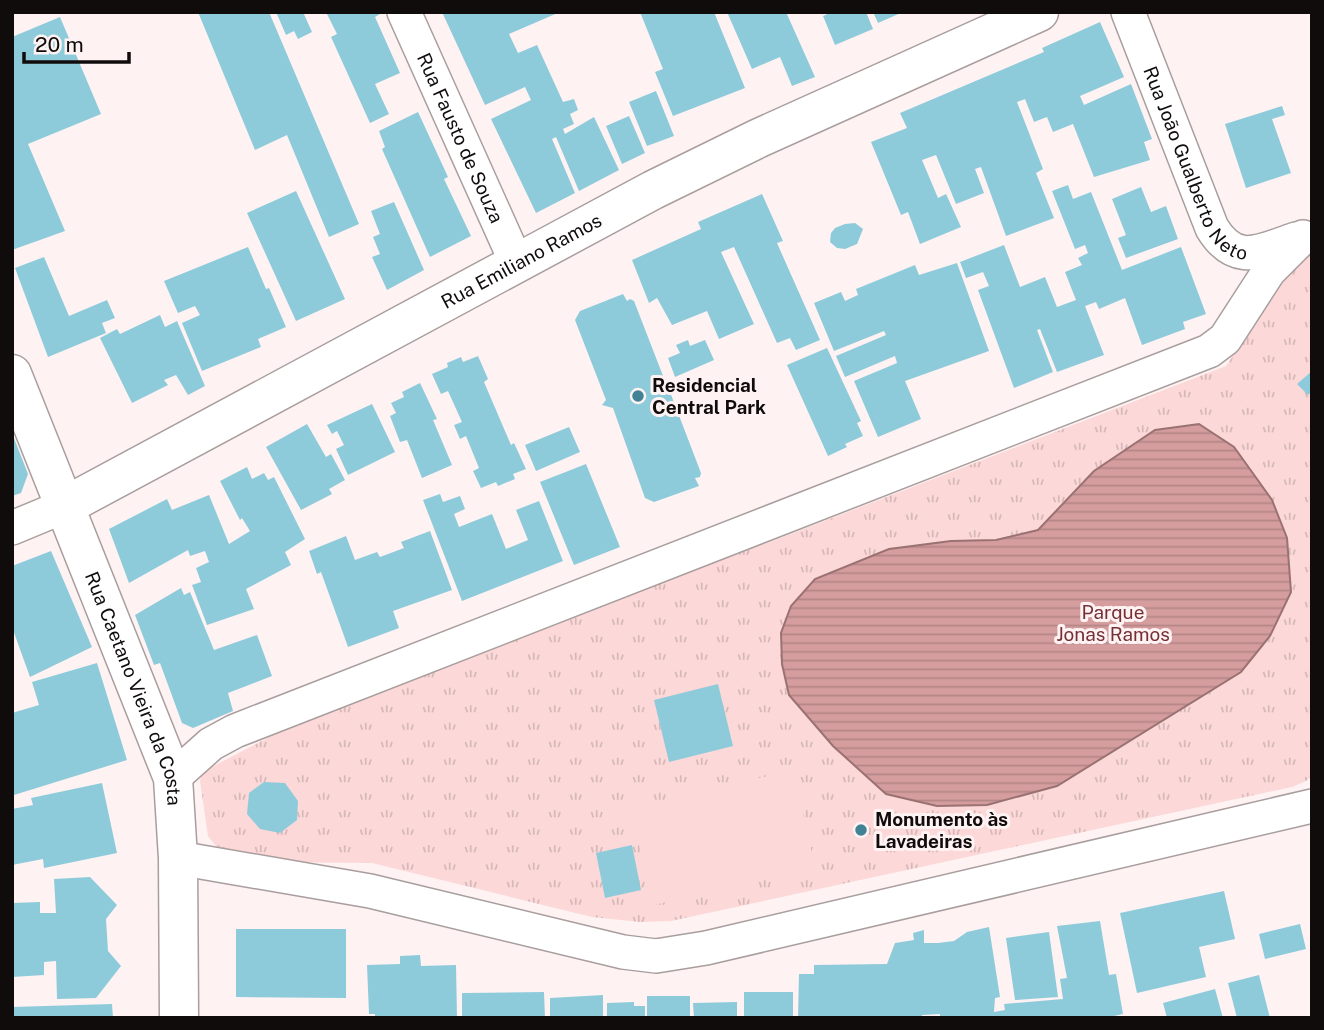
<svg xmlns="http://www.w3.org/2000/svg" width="1324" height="1030" font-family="'Public Sans',sans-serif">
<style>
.grass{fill:url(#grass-tufts)}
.pitch{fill:#fcd8d8}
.water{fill:url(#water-rules);stroke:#9a7272;stroke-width:2}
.building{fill:#8dcbdb}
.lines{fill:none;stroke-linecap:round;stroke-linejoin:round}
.minor-casing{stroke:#a99e9e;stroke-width:36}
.major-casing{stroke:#a99e9e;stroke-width:41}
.minor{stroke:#fff;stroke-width:33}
.major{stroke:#fff;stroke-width:38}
.poi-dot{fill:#418394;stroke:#fef2f2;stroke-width:2.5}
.labels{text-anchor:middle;stroke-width:6;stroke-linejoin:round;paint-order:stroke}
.street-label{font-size:19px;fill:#100c0c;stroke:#fef2f2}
.poi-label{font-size:19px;font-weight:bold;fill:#100c0c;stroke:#fef2f2;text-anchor:start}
.park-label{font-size:19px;fill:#753035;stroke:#fef2f2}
</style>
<defs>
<pattern id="grass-tufts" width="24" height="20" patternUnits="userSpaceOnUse" patternTransform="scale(1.75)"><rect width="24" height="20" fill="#fcd8d8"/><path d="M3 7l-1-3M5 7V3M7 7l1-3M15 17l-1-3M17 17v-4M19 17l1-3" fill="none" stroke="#d7b8b8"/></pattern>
<pattern id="water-rules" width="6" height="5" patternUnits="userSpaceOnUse" patternTransform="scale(1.75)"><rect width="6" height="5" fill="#d59d9e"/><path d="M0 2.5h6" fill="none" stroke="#b68687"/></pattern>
</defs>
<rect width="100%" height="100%" fill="#fef2f2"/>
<!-- grass -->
<path class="grass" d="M1312,251V776L1306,781L1292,787L671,921L640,922L592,917L372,863L271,862L219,850L208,836L200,781L202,772L300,721L508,639L775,540L1226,366L1244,340L1283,263Z"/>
<!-- pitch -->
<path class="pitch" d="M793,770L815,867L654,905L630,809Z"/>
<!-- water -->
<path class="water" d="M1199,424L1234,447L1272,500L1287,538L1291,592L1270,636L1241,672L1057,786L987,805L937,806L886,794L833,746L789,695L782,664L781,633L791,606L815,579L889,549L951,541L996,540L1038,530L1094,471L1155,430Z"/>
<!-- building -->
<path class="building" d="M198,12H269L359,224L329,237L287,135L255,150Z
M276,12H303L312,32L298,39L294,31L286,35Z
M326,12H379L380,14L375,17L400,73L375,84L389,114L370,123L331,37L337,34Z
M442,12H560L509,34L518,53L537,45L563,102L574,99L578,110L570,114L574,124L563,129L565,134L594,117L619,170L579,191L556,137L552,139L575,193L536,213L491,119L531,100L525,87L485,105Z
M640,12H714L745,88L673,116L655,72L663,69Z
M727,12H786L815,77L792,86L780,57L752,69Z
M832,12H866L873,29L835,45L823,16Z
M873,12H903L878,23Z
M60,17L101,114L28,144L65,231L12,250V37Z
M1100,22L1124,77L1080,96L1084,105L1131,84L1152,139L1144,142L1150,160L1094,177L1073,124L1053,132L1047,117L1034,122L1025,99L1017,102L1043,169L1036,173L1054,218L1006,236L981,167L975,169L984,193L956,204L936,155L922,160L938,198L946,194L961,227L920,244L908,212L901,215L871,142L907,128L900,113L1044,52L1042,48Z
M656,91L674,136L647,146L629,102Z
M1282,106L1285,115L1272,119L1291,173L1246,188L1225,124Z
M418,112L448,177L444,179L471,236L430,257L382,149L385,147L379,131Z
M629,116L645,153L622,164L606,126Z
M1068,185L1073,199L1091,192L1122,270L1181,247L1206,314L1183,322L1185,329L1142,345L1125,298L1099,309L1096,302L1085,306L1104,355L1057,372L1040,329L1037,330L1053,372L1014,388L978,290L989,286L983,272L966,278L960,262L1004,245L1020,287L1045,277L1057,307L1076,300L1065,272L1082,265L1078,258L1088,253L1085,245L1075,249L1052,191Z
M1141,187L1151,212L1166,206L1178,239L1126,258L1118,238L1126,235L1112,199Z
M296,191L345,299L296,321L247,213Z
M762,194L783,241L777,243L820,340L796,350L790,338L777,343L734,247L721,252L754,324L719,339L707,311L672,325L657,298L649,303L632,260L701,229L698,222Z
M394,202L424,270L387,290L372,257L380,254L373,237L380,234L371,211Z
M855,223L863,229L857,244L845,249L837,248L830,242L831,233L835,228L845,224Z
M248,247L266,289L269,288L286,327L258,339L261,347L202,371L182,323L200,315L195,306L178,313L164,281Z
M44,257L69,316L107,300L115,318L102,323L106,333L48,357L15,268Z
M957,263L989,351L905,381L921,419L878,437L854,381L897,363L895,356L845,377L836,356L886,335L884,331L834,351L814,303L841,292L845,301L858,295L856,289L915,265L919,275Z
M623,294L627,301L630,299L634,301L665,381L674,385L670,392L701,473L700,477L695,478L699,486L654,502L645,498L613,408L602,405L606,400L575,320L580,311Z
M160,315L165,327L177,321L205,386L188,395L176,375L164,380L168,385L132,403L100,338L117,329L120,334Z
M688,340L690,346L705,340L714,360L675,377L668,358L680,353L676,345Z
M827,348L861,421L857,423L863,436L845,444L847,447L828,456L787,365Z
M478,356L488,379L484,382L511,445L514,443L526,469L513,474L515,479L498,486L496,482L481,488L473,471L479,468L466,436L460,439L454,425L462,422L448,391L441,394L432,374L448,367L447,363L461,357L463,362Z
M1312,371V391L1308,395L1297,384Z
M420,383L437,419L433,420L452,465L422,478L407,440L400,442L390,416L396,413L391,403L404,397L402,392Z
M372,404L395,452L348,475L336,449L344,445L337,431L332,434L327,425Z
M307,424L326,457L331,454L345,480L329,489L332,494L301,510L266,447Z
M569,427L580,452L536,471L525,445Z
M12,433L28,474L21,493L12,496Z
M586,464L620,547L574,565L540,482Z
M247,467L252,479L264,473L268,480L274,477L305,539L285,552L291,565L246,589L254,609L207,625L192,585L201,582L196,568L209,562L205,551L190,556L188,550L129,583L109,529L167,499L172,510L209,495L229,544L250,531L242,518L240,520L220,481Z
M440,494L443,502L460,496L465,509L454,514L459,527L492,514L506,549L528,540L516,510L539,501L563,561L462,601L423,500Z
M430,531L452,590L393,611L399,628L348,647L321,572L317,574L309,551L346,536L355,560L377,552L380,557L404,548L401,542Z
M51,551L92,647L30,677L12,627V566Z
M181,588L184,595L190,592L214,650L257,635L272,676L228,693L233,711L193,728L182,723L160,663L154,665L135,615Z
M97,663L127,760L14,795L12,713L39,705L32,682Z
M718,684L733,746L669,762L654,700Z
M264,782L285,783L298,801L297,820L280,833L260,829L247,814L249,793Z
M102,783L117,853L44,868L43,859L12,865V809L33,805L31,798Z
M632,845L641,890L605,898L596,853Z
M90,877L117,905L106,919L108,951L121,966L96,998L57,999L56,961L44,962V975L12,977V903L40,902V913H56L54,879Z
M1224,891L1235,939L1199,947L1206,977L1137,993L1120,913Z
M1100,921L1109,975L1116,974L1123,1014L1105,1018H940V1014L922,1015V1018H798L799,974H814V965L887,964L895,943L914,940L913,933L924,930V943H938L954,941L967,932L989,927L1000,997L995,998L994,1012L1005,1010L1004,1004L1063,999L1060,979L1067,978L1057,926Z
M1300,924L1306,949L1265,959L1259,934Z
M236,929H346V998L236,997Z
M1049,932L1058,997L1015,1000L1006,938Z
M420,955L421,966L456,965L457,1018H375V1014H369L367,965L400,964V956Z
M1259,975L1270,1018H1237L1228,983Z
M1215,989L1223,1018H1167L1163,1003Z
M544,992L545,1018H462V993Z
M744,992H793V1018H744Z
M603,995V1018H550V998Z
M647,996H690V1018H647Z
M634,1002V1006H645V1018H607V1003Z
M737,1002V1018H694L693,1003Z
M112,1004L113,1018H12V1007Z"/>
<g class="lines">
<!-- minor casing -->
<g class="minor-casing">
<g id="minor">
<path id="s1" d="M404,12L517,264"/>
<path id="s2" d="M1128,12L1212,228C1236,267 1260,251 1296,239"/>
<path d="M12,528L65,506"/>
<path d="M173,778L211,744L235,731L1209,351L1225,339L1269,271L1303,237"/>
<path d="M178,858L370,891L623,952L656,956L706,948L1312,806"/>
</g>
</g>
<!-- major casing -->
<g class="major-casing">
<g id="major">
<path id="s3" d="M12,374L173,778L178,858L179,1018"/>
<path id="s4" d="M65,506L653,190L759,138L1039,12"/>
</g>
</g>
<!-- minor -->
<use href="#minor" class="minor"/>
<!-- major -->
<use href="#major" class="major"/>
</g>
<!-- markers -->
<g class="poi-dot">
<circle cx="638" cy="396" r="7"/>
<circle cx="861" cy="830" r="7"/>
</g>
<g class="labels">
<!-- street labels -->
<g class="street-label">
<text dy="7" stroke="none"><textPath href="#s1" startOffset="138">Rua Fausto de Souza</textPath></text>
<text dy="7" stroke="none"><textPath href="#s2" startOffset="168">Rua João Gualberto Neto</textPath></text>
<text dy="7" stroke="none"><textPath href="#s4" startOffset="518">Rua Emiliano Ramos</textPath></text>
<text dy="7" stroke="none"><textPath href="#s3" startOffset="338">Rua Caetano Vieira da Costa</textPath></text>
</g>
<!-- poi labels -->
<g class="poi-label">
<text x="652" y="392">Residencial<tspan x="652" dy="22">Central Park</tspan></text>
<text x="875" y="826">Monumento às<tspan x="875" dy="22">Lavadeiras</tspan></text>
</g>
<!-- park labels -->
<g class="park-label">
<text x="1113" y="619">Parque<tspan x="1113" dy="22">Jonas Ramos</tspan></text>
</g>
</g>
<!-- border -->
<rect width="1324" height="1030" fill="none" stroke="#100c0c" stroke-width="28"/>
<!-- scale -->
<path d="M24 52v10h105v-10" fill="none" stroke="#100c0c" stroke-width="3.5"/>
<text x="35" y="52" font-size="21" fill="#100c0c" stroke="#fef2f2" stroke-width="5" paint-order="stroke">20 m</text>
</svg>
